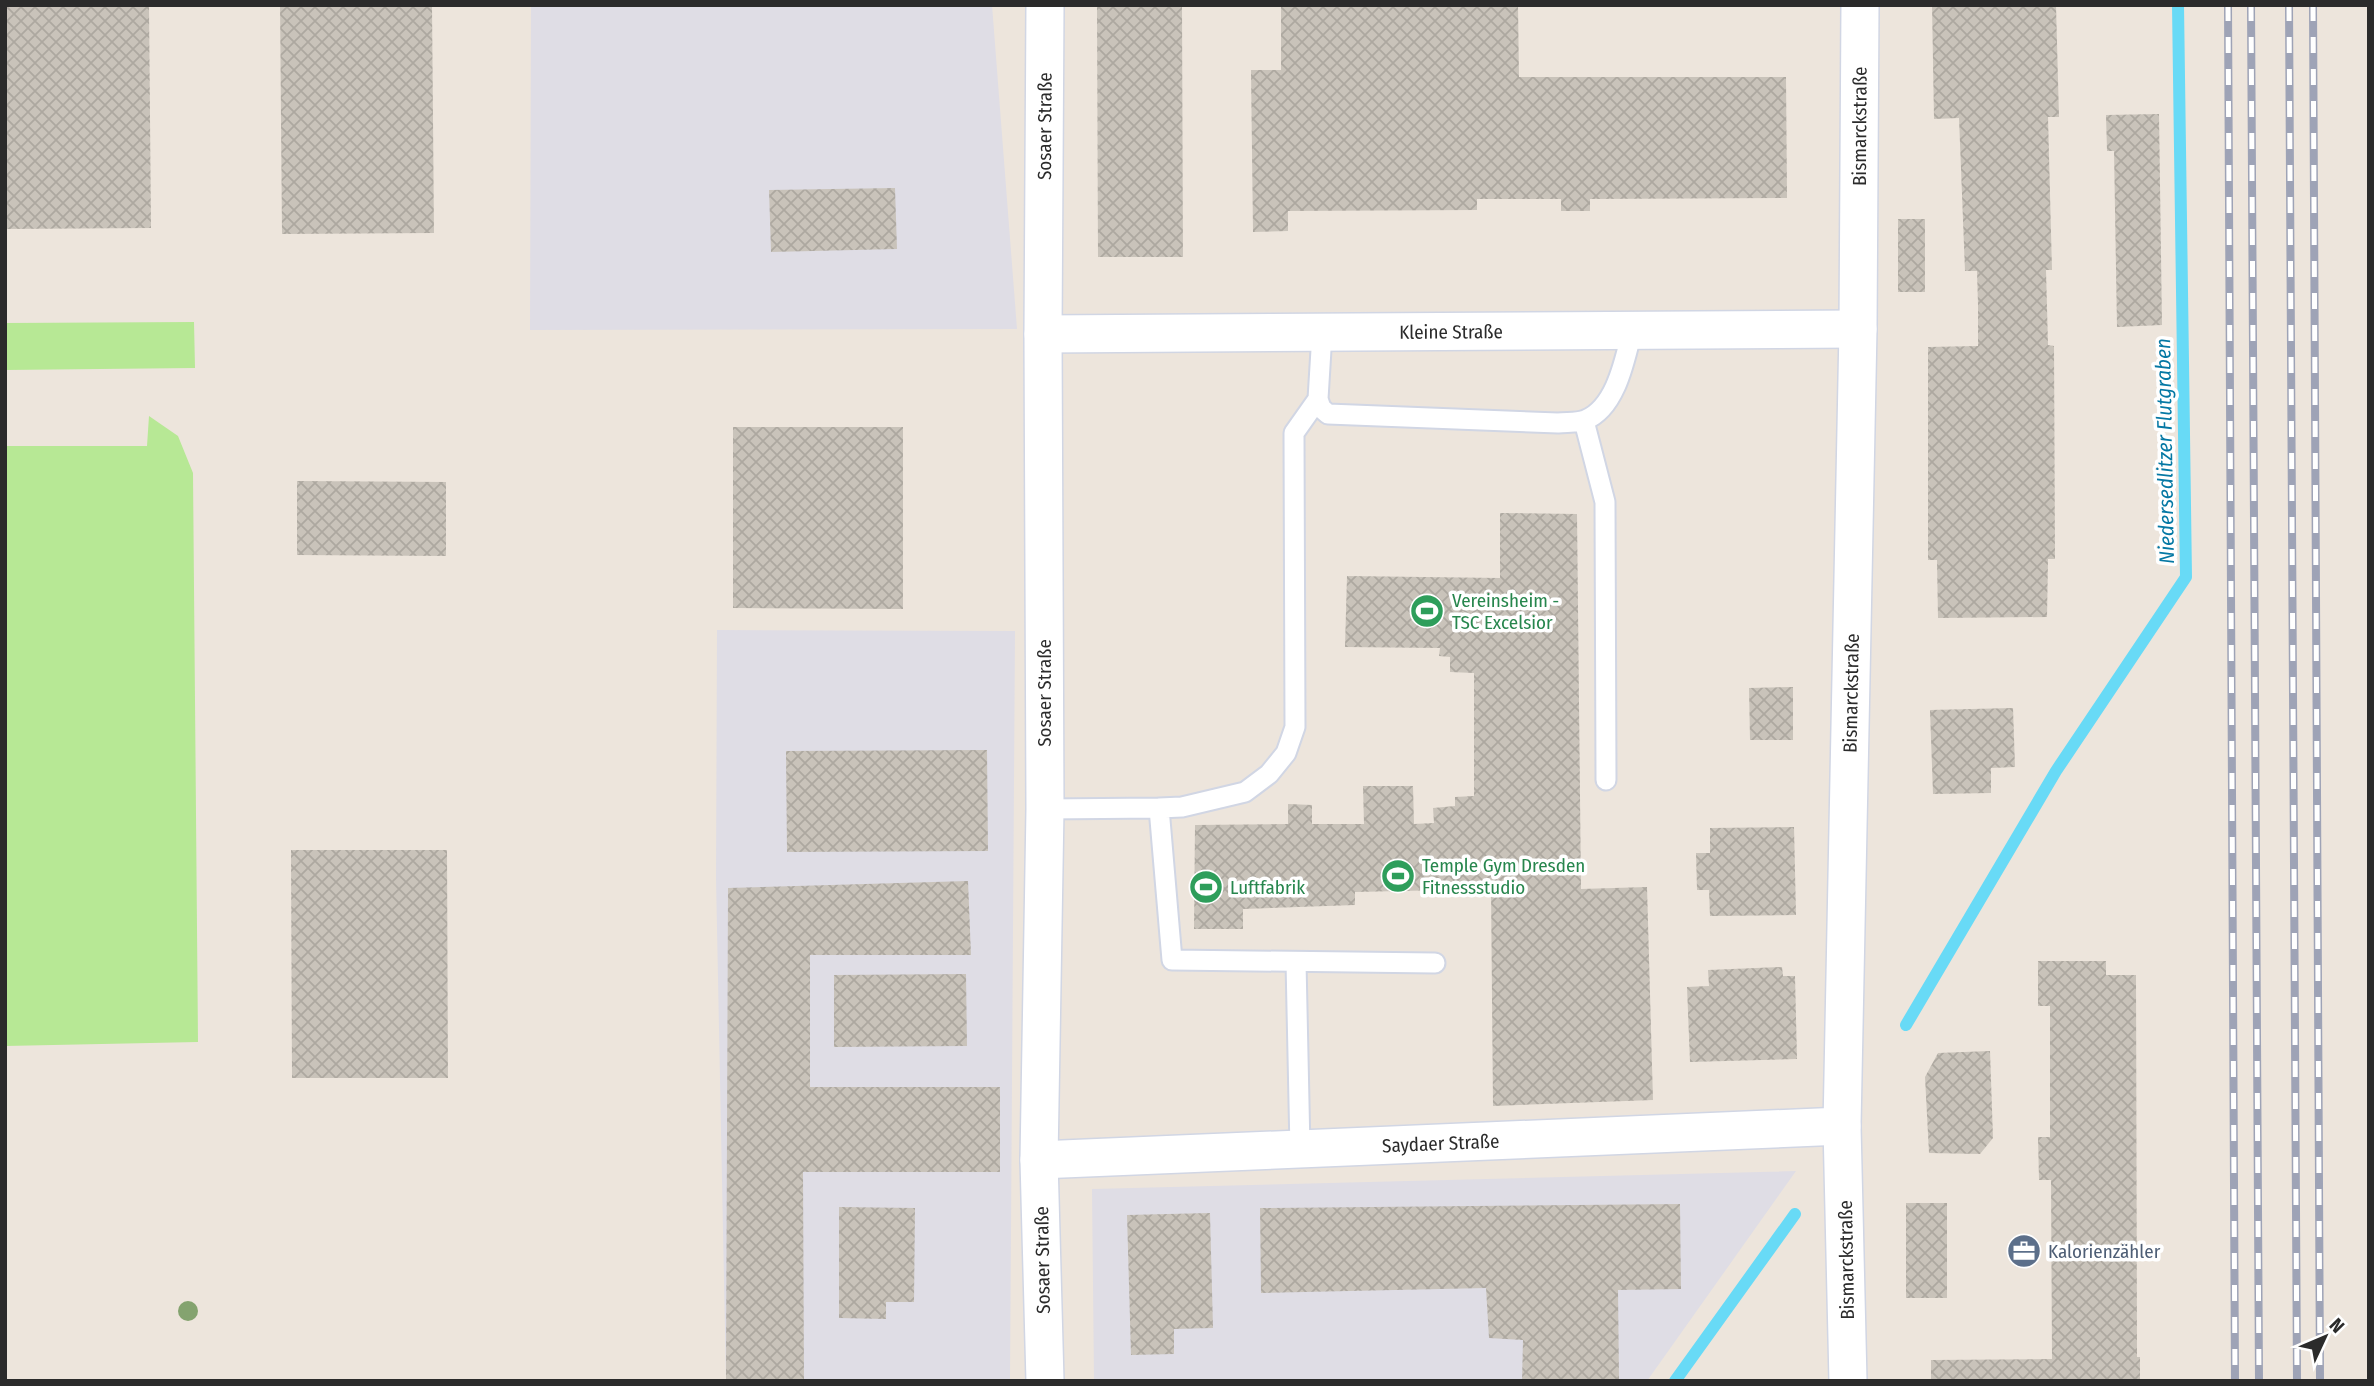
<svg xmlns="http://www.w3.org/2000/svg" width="2374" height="1386" font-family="'Fira Sans Condensed',sans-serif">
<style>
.industrial{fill:#dfdde5}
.grass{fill:#b7e895}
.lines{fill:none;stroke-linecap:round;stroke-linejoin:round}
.stream{stroke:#68daf6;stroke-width:12}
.building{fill:url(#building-cross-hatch)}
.service-casing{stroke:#d1d6e4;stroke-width:23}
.minor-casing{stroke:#d1d6e4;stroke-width:40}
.service{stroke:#fff;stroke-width:19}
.minor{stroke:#fff;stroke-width:37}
.rail-casing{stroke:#9ea3b6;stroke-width:8}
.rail{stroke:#fff;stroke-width:5;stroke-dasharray:16;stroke-linecap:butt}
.tree{fill:#84a36f}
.labels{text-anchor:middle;stroke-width:7;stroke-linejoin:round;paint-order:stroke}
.street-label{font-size:19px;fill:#2b2b2b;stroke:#fff}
.leisure-label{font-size:19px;fill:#27864d;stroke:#fff;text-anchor:start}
.service-label{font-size:19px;fill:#4e5e75;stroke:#fff;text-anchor:start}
.water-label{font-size:21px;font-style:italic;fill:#0578a4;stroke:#fff}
</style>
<defs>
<pattern id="building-cross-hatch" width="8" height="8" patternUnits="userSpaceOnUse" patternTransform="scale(1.75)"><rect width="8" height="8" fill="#c9c3ba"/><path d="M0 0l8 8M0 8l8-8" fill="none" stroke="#ada8a0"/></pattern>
</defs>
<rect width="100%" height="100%" fill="#ede5dc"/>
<!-- industrial -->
<path class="industrial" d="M531,5H992L1017,329L530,330Z
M717,630L1015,631L1010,1381H726L716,878Z
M1796,1171L1647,1381H1094L1092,1189Z"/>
<!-- grass -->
<path class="grass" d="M194,322L195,368L5,370V323Z
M149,416L178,436L193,473L198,1042L5,1046V446H147Z"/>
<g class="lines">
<!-- stream -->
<path class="stream" d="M1906,1025L2056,771L2186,577L2178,5
M1675,1381L1795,1214"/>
</g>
<!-- building -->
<path class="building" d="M5,5H149L151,228L5,229Z
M280,5H432L434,233L282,234Z
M1097,5H1182L1183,257H1098Z
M1281,5L1518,6L1519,77H1786L1787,198L1590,199V211H1561V199H1477V210L1288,211V231L1253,232L1251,70H1281Z
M1932,5H2056L2059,117H2048L2052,270H2046L2048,345L2054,346L2055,559H2048L2047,617L1938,618L1937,560H1928V347L1978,346V305L1977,271H1965L1959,118L1934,119Z
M2159,114L2162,325L2117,327L2114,151H2107L2106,115Z
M895,188L897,249L771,252L769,190Z
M1898,219H1925V292H1898Z
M733,427H903V609L733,608Z
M297,481L446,482V556L297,555Z
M1500,513L1577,514L1581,889L1647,887L1653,1100L1493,1106L1491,889L1355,892V905L1243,909V929H1194L1195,825L1288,824V804L1312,805V824H1364L1363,786H1413L1414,824L1434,823L1433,808L1455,806V797L1474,796V673L1450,672V657L1439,656L1440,648L1345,647L1347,576L1500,578Z
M1793,687V740H1750L1749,688Z
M2013,708L2015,767L1991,768V793L1933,794L1930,710Z
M987,750L988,851L787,852L786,751Z
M1794,827L1796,915L1710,916L1709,890H1697L1696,853H1710V828Z
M291,850H447L448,1078H292Z
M968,881L971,955H810V1087H1000V1172H803L804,1379H726L728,888Z
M2038,961H2106V975H2136L2137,1357H2140V1381H1931V1360L2052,1359L2051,1180H2039L2038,1137H2050V1006H2038Z
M1782,967L1783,976H1795L1797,1059L1690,1062L1687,987L1709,986L1708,970Z
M966,974L967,1046L834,1047V975Z
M1990,1051L1993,1138L1980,1154L1929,1153L1925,1077L1938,1053Z
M1906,1203H1947V1298H1906Z
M1680,1204L1681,1289L1618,1290L1619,1381H1522L1523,1340L1489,1338L1486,1288L1261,1293L1260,1208Z
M839,1207L915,1208L914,1302H886V1319L839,1318Z
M1210,1213L1213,1328L1174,1329V1354L1131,1355L1127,1215Z"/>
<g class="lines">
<!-- service casing -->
<g class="service-casing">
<path id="service" d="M1322,333L1318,399L1321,408L1328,414L1558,423C1567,422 1578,423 1585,420C1616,408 1625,359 1632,331
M1584,421L1605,502L1606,780
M1159,808L1182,807L1245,792L1269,774L1286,753L1295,727L1294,433L1318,399
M1045,809L1159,808L1172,960L1435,963
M1296,962L1300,1149"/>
</g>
<!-- minor casing -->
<g class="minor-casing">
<g id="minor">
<path id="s1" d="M1043,334L1858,329"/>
<path id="s2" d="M1039,1160L1842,1126"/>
<path id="s3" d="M1045,1381L1039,1160L1045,809L1043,334L1045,5"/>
<path id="s4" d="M1848,1381L1842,1126L1858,329L1860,5"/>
</g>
</g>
<!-- service -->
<use href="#service" class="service"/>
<!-- minor -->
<use href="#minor" class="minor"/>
<!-- rail casing -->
<g class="rail-casing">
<path id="rail" d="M2228,5L2235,1381
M2251,5L2259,1381
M2289,5L2297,1381
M2313,5L2320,1381"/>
</g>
<!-- rail -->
<use href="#rail" class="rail"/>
</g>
<!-- trees -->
<circle class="tree" cx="188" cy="1311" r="10"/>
<!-- icons -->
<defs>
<g id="stadium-disc" transform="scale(1.75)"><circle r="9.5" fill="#2e9e5b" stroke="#fff"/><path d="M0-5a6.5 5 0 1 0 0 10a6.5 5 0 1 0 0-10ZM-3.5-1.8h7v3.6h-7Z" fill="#fff"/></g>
<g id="office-disc" transform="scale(1.75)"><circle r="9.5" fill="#5c6f8a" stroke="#fff"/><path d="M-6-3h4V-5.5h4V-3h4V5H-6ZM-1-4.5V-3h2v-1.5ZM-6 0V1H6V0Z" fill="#fff"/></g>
</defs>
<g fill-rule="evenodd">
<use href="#stadium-disc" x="1427" y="611"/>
<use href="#stadium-disc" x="1398" y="876"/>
<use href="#stadium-disc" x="1206" y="887"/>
<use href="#office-disc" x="2024" y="1251"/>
</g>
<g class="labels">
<!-- street labels -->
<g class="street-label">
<text dy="7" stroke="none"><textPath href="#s3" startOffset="1255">Sosaer Straße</textPath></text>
<text dy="7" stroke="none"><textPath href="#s4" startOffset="1255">Bismarckstraße</textPath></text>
<text dy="7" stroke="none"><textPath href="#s1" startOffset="408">Kleine Straße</textPath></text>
<text transform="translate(1044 693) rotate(-90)" y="7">Sosaer Straße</text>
<text dy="7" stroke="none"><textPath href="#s4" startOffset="688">Bismarckstraße</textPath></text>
<text dy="7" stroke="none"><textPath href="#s2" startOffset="402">Saydaer Straße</textPath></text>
<text transform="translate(1042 1260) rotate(-91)" y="7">Sosaer Straße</text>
<text transform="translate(1846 1260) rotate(-91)" y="7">Bismarckstraße</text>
</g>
<!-- leisure labels -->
<g class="leisure-label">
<text x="1452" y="607">Vereinsheim -<tspan x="1452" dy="22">TSC Excelsior</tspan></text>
<text x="1422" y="872">Temple Gym Dresden<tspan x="1422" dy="22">Fitnessstudio</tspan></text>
<text x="1230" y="894">Luftfabrik</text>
</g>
<!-- service labels -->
<g class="service-label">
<text x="2048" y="1258">Kalorienzähler</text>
</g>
<!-- water labels -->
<g class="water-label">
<text transform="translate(2165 451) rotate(-91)" y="7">Niedersedlitzer Flutgraben</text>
</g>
</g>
<!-- border -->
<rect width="2374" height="1386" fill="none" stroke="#2b2b2b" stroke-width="14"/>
<!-- north arrow -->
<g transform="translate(2325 1337) rotate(46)" stroke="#ffffff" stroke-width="5" paint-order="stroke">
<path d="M0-5L12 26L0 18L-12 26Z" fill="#2b2b2b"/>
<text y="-10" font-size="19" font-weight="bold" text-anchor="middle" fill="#2b2b2b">N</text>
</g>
</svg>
